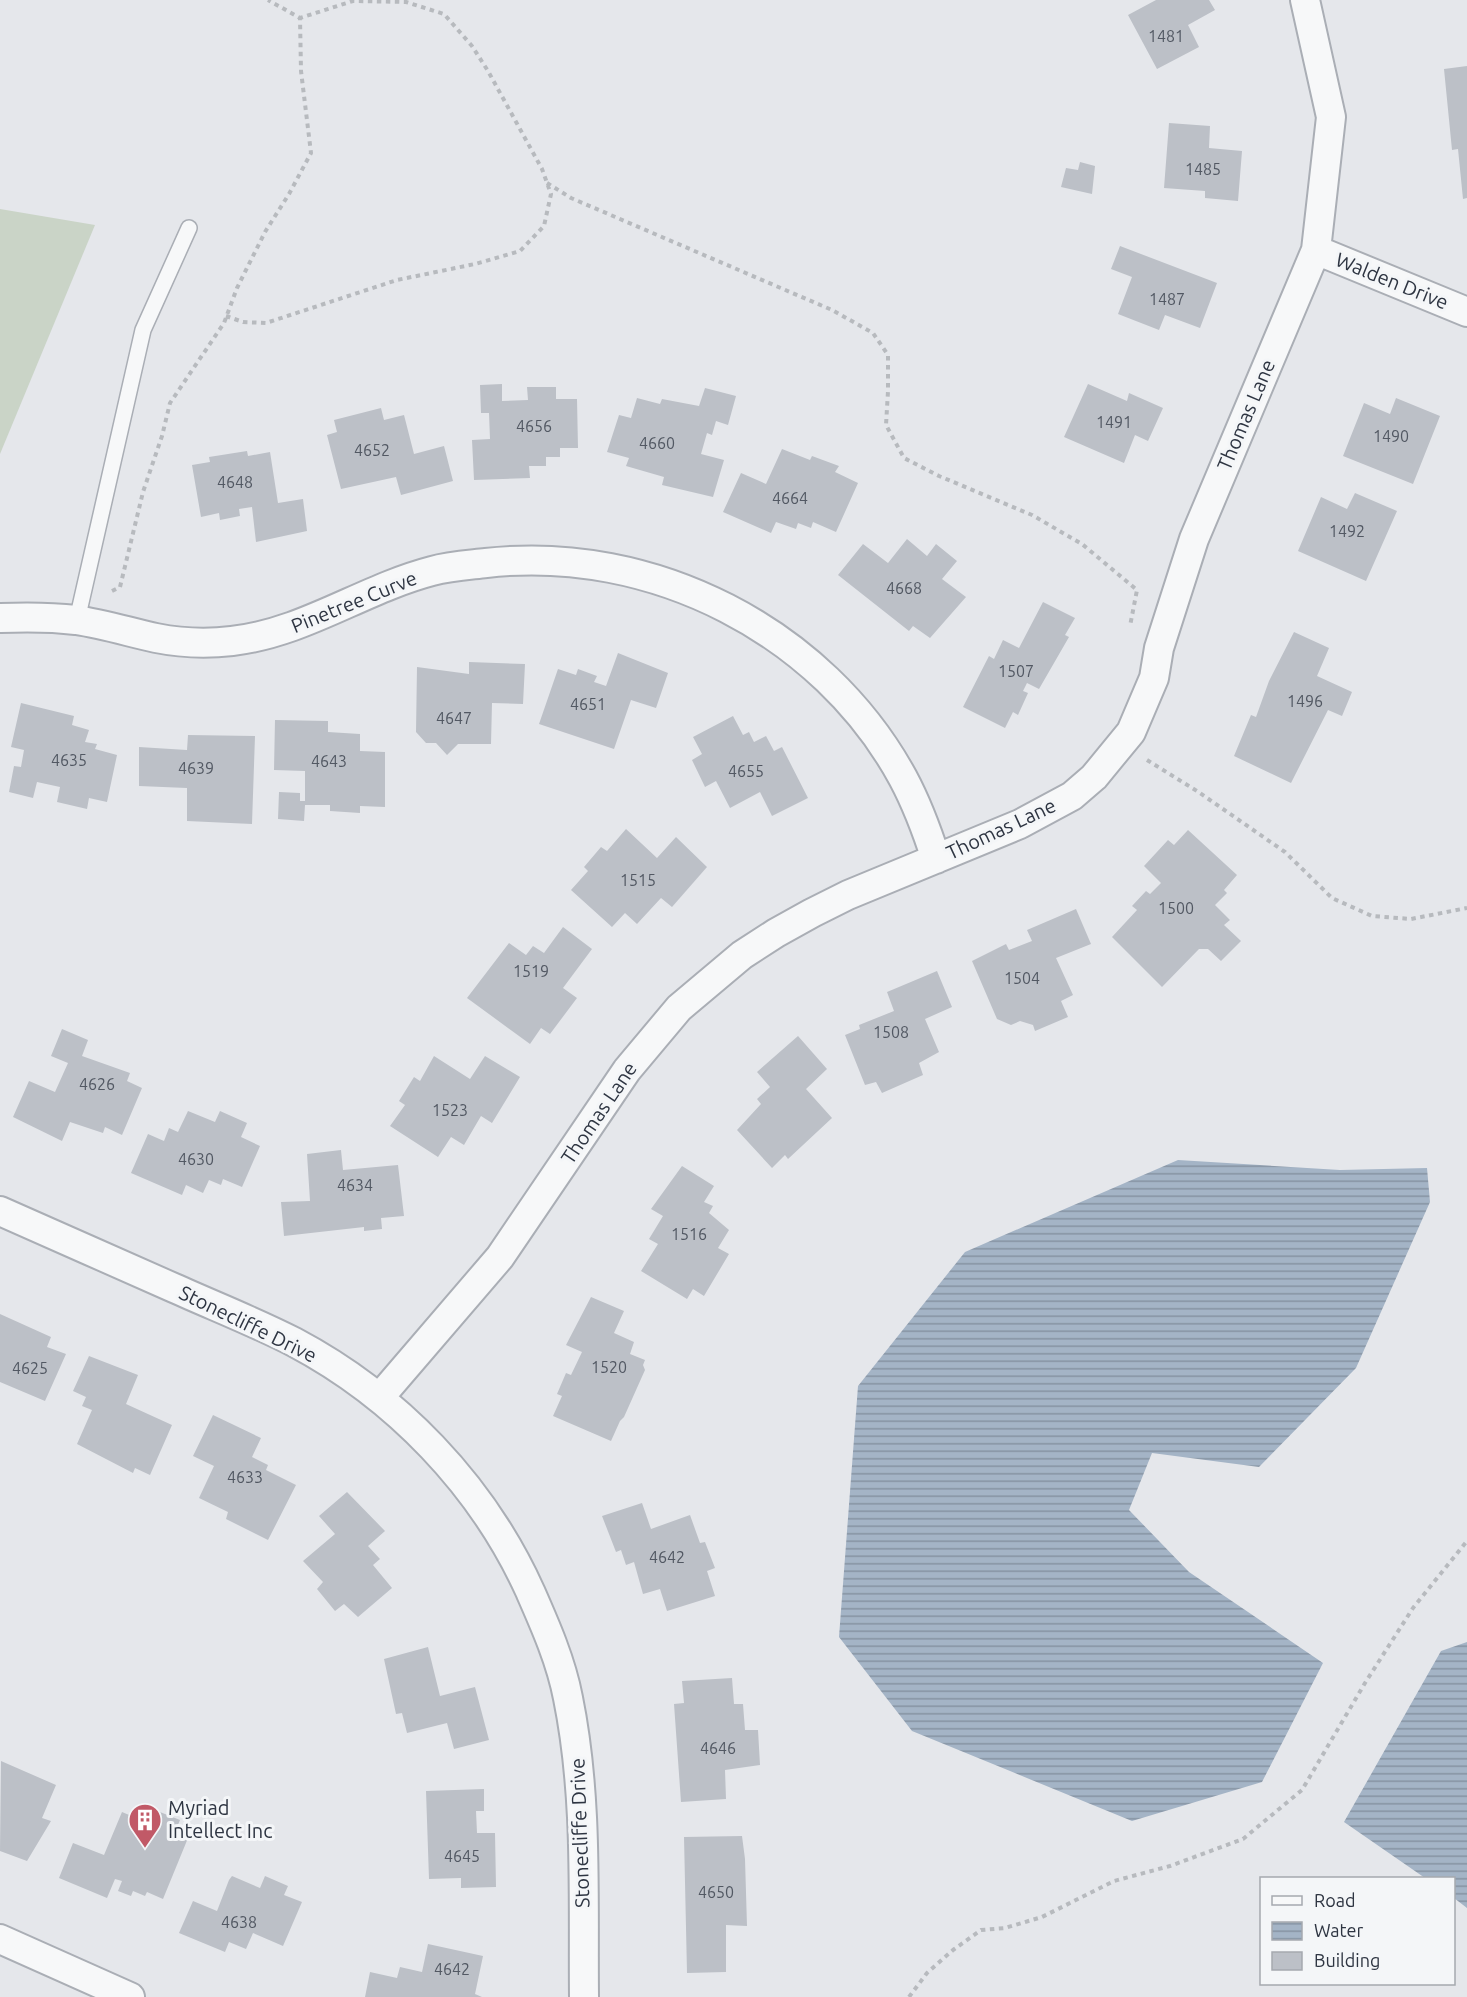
<svg xmlns="http://www.w3.org/2000/svg" width="1467" height="1997" font-family="Ubuntu,sans-serif">
<style>
.grass{fill:#cad4c7}
.water{fill:url(#water-rules)}
.building{fill:#bcc0c7}
.lines{fill:none;stroke-linecap:round;stroke-linejoin:round}
.service-casing{stroke:#aaaeb5;stroke-width:18}
.minor-casing{stroke:#aaaeb5;stroke-width:32}
.path{stroke:#b7babe;stroke-width:4;stroke-dasharray:4.5 4.5;stroke-linecap:butt}
.service{stroke:#f7f8f9;stroke-width:15}
.minor{stroke:#f7f8f9;stroke-width:28}
.labels{text-anchor:middle;stroke-width:6;stroke-linejoin:round;paint-order:stroke}
.number-label{font-size:16px;fill:#525863}
.street-label{font-size:20px;fill:#2e3542;stroke:#f4f6f8}
.poi-label{font-size:20px;fill:#2e3542;stroke:#f4f6f8;text-anchor:start}
</style>
<defs>
<pattern id="water-rules" width="6" height="5" patternUnits="userSpaceOnUse" patternTransform="scale(1.5)"><rect width="6" height="5" fill="#a4b4c6"/><path d="M0 2.5h6" fill="none" stroke="#8693a2"/></pattern>
</defs>
<rect width="100%" height="100%" fill="#e5e7eb"/>
<!-- grass -->
<path class="grass" d="M0,209L95,225L0,454Z"/>
<!-- water -->
<path class="water" d="M1178,1160L1340,1170L1427,1168L1430,1202L1356,1368L1259,1467L1152,1453L1129,1510L1189,1572L1323,1663L1262,1782L1132,1821L912,1731L839,1637L858,1386L965,1252Z
M1467,1642V1908L1454,1898V1878H1425L1344,1822L1441,1651Z"/>
<!-- building -->
<path class="building" d="M1156,0H1209L1215,10L1188,25L1199,47L1157,69L1128,15Z
M1467,66V198L1463,199L1458,149L1452,150L1444,69Z
M1169,123L1210,126L1209,148L1242,151L1238,201L1205,198V191L1164,188Z
M1080,162L1095,166L1092,194L1061,187L1066,168L1078,170Z
M1120,246L1217,283L1200,328L1165,315L1159,330L1118,314L1132,277L1111,269Z
M502,384V401L528,400L527,387H556V399H577L578,448H560V457H546V466H529L530,478L474,480L472,440L490,439L489,413H481L480,385Z
M1088,384L1127,401L1129,393L1163,408L1148,441L1135,435L1124,463L1064,437Z
M705,388L736,396L728,425L716,421L712,435L707,433L701,454L724,460L713,497L662,485L664,477L626,466L629,458L607,452L619,415L631,418L637,398L660,404L662,399L699,406Z
M1396,398L1440,416L1413,484L1343,456L1364,403L1390,414Z
M381,408L384,420L404,415L414,454L444,446L453,481L401,495L396,477L341,489L327,435L337,432L334,420Z
M782,449L810,460L812,456L839,466L835,472L858,483L836,532L813,522L811,528L798,523L796,529L776,522L771,533L723,512L741,473L766,484Z
M247,451L248,456L270,452L278,503L303,499L307,531L256,542L252,507L239,509L240,516L220,520L219,513L201,517L192,465L210,462L209,457Z
M1355,493L1397,511L1366,581L1298,551L1321,497L1347,509Z
M907,539L927,556L936,544L957,561L942,579L966,597L930,638L913,626L909,631L838,575L863,544L888,563Z
M1043,602L1075,618L1065,635L1069,637L1039,689L1027,683L1023,691L1028,693L1018,715L1013,712L1005,728L963,707L989,656L994,659L1003,640L1019,648Z
M1294,632L1329,648L1317,676L1352,692L1342,716L1328,710L1291,783L1234,756L1251,715L1256,717L1269,681Z
M618,653L668,673L656,708L631,700L614,749L539,724L558,669L576,675L578,669L597,676L594,682L606,686Z
M469,662L525,664L523,704L492,703L491,744H458L447,755L436,743H426L416,732L417,667L469,674Z
M21,703L74,716L72,725L89,730L85,742L97,744L95,749L117,755L107,802L89,798L87,809L57,802L60,787L37,782L33,798L9,792L14,766L21,767L24,750L11,747Z
M733,716L743,735L749,732L754,742L766,736L774,751L782,747L808,798L772,816L760,792L730,808L716,781L705,787L692,760L702,754L693,737Z
M275,720L328,721V732L360,734V751L385,752V807L360,806V813L330,811V805H305L304,821L278,819L279,792L300,793V801H305V771L274,770Z
M188,735L255,736L252,824L187,821V788L139,786V747L187,750Z
M626,829L657,858L676,837L707,867L672,907L661,898L637,924L625,913L612,927L571,890L588,871L584,867L601,847L607,851Z
M1188,830L1237,875L1224,890L1227,893L1215,905L1230,920L1224,925L1241,941L1221,961L1208,949H1199L1162,987L1112,937L1137,910L1132,906L1146,891L1150,894L1161,883L1144,866L1168,840L1174,845Z
M1076,909L1091,944L1056,958L1073,995L1061,1001L1068,1017L1035,1031L1033,1025L1020,1021L1011,1025L997,1019L972,961L1006,944L1009,950L1032,941L1027,930Z
M563,927L592,949L563,988L577,998L550,1034L541,1028L530,1044L467,998L509,943L526,955L533,946L544,953Z
M937,971L952,1007L925,1019L939,1052L919,1063L923,1075L882,1093L876,1082L865,1085L845,1035L860,1029L859,1025L894,1011L887,992Z
M62,1029L88,1040L82,1056L130,1073L127,1081L142,1088L122,1135L105,1127L103,1133L70,1122L62,1141L13,1117L29,1081L55,1092L68,1063L51,1056Z
M798,1036L827,1069L806,1089L832,1118L788,1159L785,1155L772,1168L737,1130L761,1104L757,1099L770,1087L757,1072Z
M434,1056L470,1079L485,1056L520,1077L492,1123L481,1116L464,1145L451,1137L438,1157L390,1126L405,1105L399,1101L414,1077L420,1081Z
M188,1111L215,1122L220,1111L247,1123L241,1137L260,1146L242,1187L223,1179L221,1185L209,1180L203,1193L186,1185L182,1195L131,1173L148,1134L164,1141L169,1128L178,1132Z
M341,1150L343,1170L398,1165L404,1216L381,1218L382,1229L364,1231V1227L284,1236L281,1202L310,1201L307,1154Z
M682,1166L714,1186L704,1202L713,1206L709,1213L729,1230L718,1248L729,1254L704,1296L693,1289L687,1299L641,1271L658,1244L649,1239L663,1216L651,1209Z
M591,1297L624,1311L614,1333L634,1342L630,1354L645,1360L643,1365L645,1370L624,1417L620,1421L611,1441L553,1416L562,1396L557,1394L566,1373L571,1375L582,1352L566,1345Z
M0,1314L51,1337L47,1347L66,1354L45,1401L0,1382Z
M89,1356L138,1375L126,1404L172,1425L150,1475L135,1468L133,1473L77,1444L92,1410L82,1406L86,1397L73,1391Z
M213,1415L261,1438L252,1457L268,1465L266,1470L296,1485L268,1540L226,1519L228,1512L199,1498L214,1466L193,1456Z
M347,1492L385,1531L368,1546L380,1559L373,1565L392,1588L358,1617L344,1604L335,1611L317,1589L323,1582L303,1561L335,1534L319,1516Z
M642,1503L651,1529L690,1515L700,1543L705,1542L715,1568L707,1571L715,1596L667,1611L660,1589L643,1594L634,1562L626,1565L621,1550L616,1552L602,1516Z
M428,1647L440,1696L475,1687L489,1740L454,1749L447,1723L407,1733L402,1713L396,1714L384,1659Z
M732,1678L734,1704H743L745,1730H758L760,1765L725,1770L726,1799L681,1802L674,1704L684,1703L682,1681Z
M1,1761L56,1785L42,1818L51,1821L27,1861L0,1851Z
M484,1789V1811H476L477,1833H495L496,1887L461,1888V1878L429,1879L426,1791Z
M140,1804L180,1820L175,1832L188,1838L163,1899L147,1892L145,1896L133,1891L131,1896L118,1891L122,1881L115,1879L107,1898L59,1878L73,1843L104,1855L122,1812L134,1817Z
M742,1836L745,1859L747,1926L726,1925V1972L687,1973L684,1837Z
M232,1876L260,1888L265,1876L288,1886L284,1895L302,1902L283,1946L253,1933L246,1949L229,1942L225,1952L179,1933L193,1901L217,1911L229,1880Z
M428,1944L483,1956L475,1994L482,1997H365L370,1972L397,1978L400,1967L422,1972Z"/>
<g class="lines">
<!-- service casing -->
<g class="service-casing">
<path id="service" d="M77,620L143,330L189,228"/>
</g>
<!-- minor casing -->
<g class="minor-casing">
<path id="minor" d="M1316,250L1467,312
M0,618C25,617 51,617 76,620C103,624 129,632 156,638C181,643 207,644 232,641C304,633 363,589 432,571C450,566 469,565 486,563C652,544 823,631 903,778C917,804 927,831 936,859
M0,1211C58,1237 116,1262 174,1288C214,1306 255,1322 294,1342C396,1396 482,1485 530,1591C545,1625 561,1661 568,1698C588,1796 583,1898 584,1997
M379,1398L500,1257L627,1070L679,1008L742,955L776,933L812,913L848,895L1020,824L1072,796L1094,777L1131,732L1154,678L1159,648L1194,539L1316,250L1331,117L1305,0
M0,1939L130,1997"/>
</g>
<!-- path -->
<path class="path" d="M547,183L571,198L832,310L873,333L888,355V391L886,425L904,458L939,476L1032,515L1082,544L1137,590L1130,626
M226,316L243,322L266,323L397,280L475,264L520,251L544,226L551,194L542,169L488,71L472,46L444,14L406,2L353,1L300,18
M112,591L120,587L143,492L162,436L170,403L224,323L237,288L265,232L289,194L311,153L301,71L300,18L268,0
M1147,760L1197,791L1285,852L1332,898L1372,916L1411,919L1467,908
M909,1997L927,1973L953,1950L981,1930L1005,1928L1042,1917L1114,1881L1170,1866L1243,1839L1302,1790L1365,1683L1413,1608L1467,1541"/>
<!-- service -->
<use href="#service" class="service"/>
<!-- minor -->
<use href="#minor" class="minor"/>
</g>
<!-- icons -->
<defs>
<g id="building-pin" transform="scale(1.725)"><path d="M0 17L-7.5 6A9.5 9.5 0 1 1 7.5 6Z" fill="#c15967" stroke="#f4f6f8"/><path d="M-4-6H4V6H1V3H-1V6H-4ZM-2.5-4.3h1.7v1.8h-1.7ZM.8-4.3h1.7v1.8H.8ZM-2.5-1h1.7V.8h-1.7ZM.8-1h1.7V.8H.8Z" fill="#fff"/></g>
</defs>
<g fill-rule="evenodd">
<use href="#building-pin" x="145" y="1820"/>
</g>
<g class="labels">
<!-- number labels -->
<g class="number-label">
<text x="1166" y="42">1481</text>
<text x="1203" y="175">1485</text>
<text x="1167" y="305">1487</text>
<text x="1114" y="428">1491</text>
<text x="534" y="432">4656</text>
<text x="1391" y="442">1490</text>
<text x="657" y="449">4660</text>
<text x="372" y="456">4652</text>
<text x="235" y="488">4648</text>
<text x="790" y="504">4664</text>
<text x="1347" y="537">1492</text>
<text x="904" y="594">4668</text>
<text x="1016" y="677">1507</text>
<text x="1305" y="707">1496</text>
<text x="588" y="710">4651</text>
<text x="454" y="724">4647</text>
<text x="69" y="766">4635</text>
<text x="329" y="767">4643</text>
<text x="196" y="774">4639</text>
<text x="746" y="777">4655</text>
<text x="638" y="886">1515</text>
<text x="1176" y="914">1500</text>
<text x="531" y="977">1519</text>
<text x="1022" y="984">1504</text>
<text x="891" y="1038">1508</text>
<text x="97" y="1090">4626</text>
<text x="450" y="1116">1523</text>
<text x="196" y="1165">4630</text>
<text x="355" y="1191">4634</text>
<text x="689" y="1240">1516</text>
<text x="609" y="1373">1520</text>
<text x="30" y="1374">4625</text>
<text x="245" y="1483">4633</text>
<text x="667" y="1563">4642</text>
<text x="718" y="1754">4646</text>
<text x="462" y="1862">4645</text>
<text x="716" y="1898">4650</text>
<text x="239" y="1928">4638</text>
<text x="452" y="1975">4642</text>
</g>
<!-- street labels -->
<g class="street-label">
<text transform="translate(1392 281) rotate(22)" y="7">Walden Drive</text>
<text transform="translate(1246 415) rotate(-67)" y="7">Thomas Lane</text>
<text transform="translate(354 602) rotate(-22)" y="7">Pinetree Curve</text>
<text transform="translate(1001 829) rotate(-25)" y="7">Thomas Lane</text>
<text transform="translate(599 1113) rotate(-56)" y="7">Thomas Lane</text>
<text transform="translate(248 1324) rotate(26)" y="7">Stonecliffe Drive</text>
<text transform="translate(580 1833) rotate(-92)" y="7">Stonecliffe Drive</text>
</g>
<!-- poi labels -->
<g class="poi-label">
<text x="168" y="1815">Myriad<tspan x="168" dy="23">Intellect Inc</tspan></text>
</g>
</g>
<!-- legend -->
<rect x="1260" y="1877" width="195" height="108" fill="#f4f6f8" stroke="#a5a9af" stroke-width="1.5"/>
<rect x="1272" y="1896" width="30" height="9" fill="#f7f8f9" stroke="#a5a9af" stroke-width="1.5"/>
<text x="1314" y="1907" font-size="18" fill="#2e3542">Road</text>
<rect x="1272" y="1922" width="30" height="18" fill="url(#water-rules)" stroke="#a5a9af" stroke-width="1.5"/>
<text x="1314" y="1937" font-size="18" fill="#2e3542">Water</text>
<rect x="1272" y="1952" width="30" height="18" fill="#bcc0c7" stroke="#a5a9af" stroke-width="1.5"/>
<text x="1314" y="1967" font-size="18" fill="#2e3542">Building</text>
</svg>
